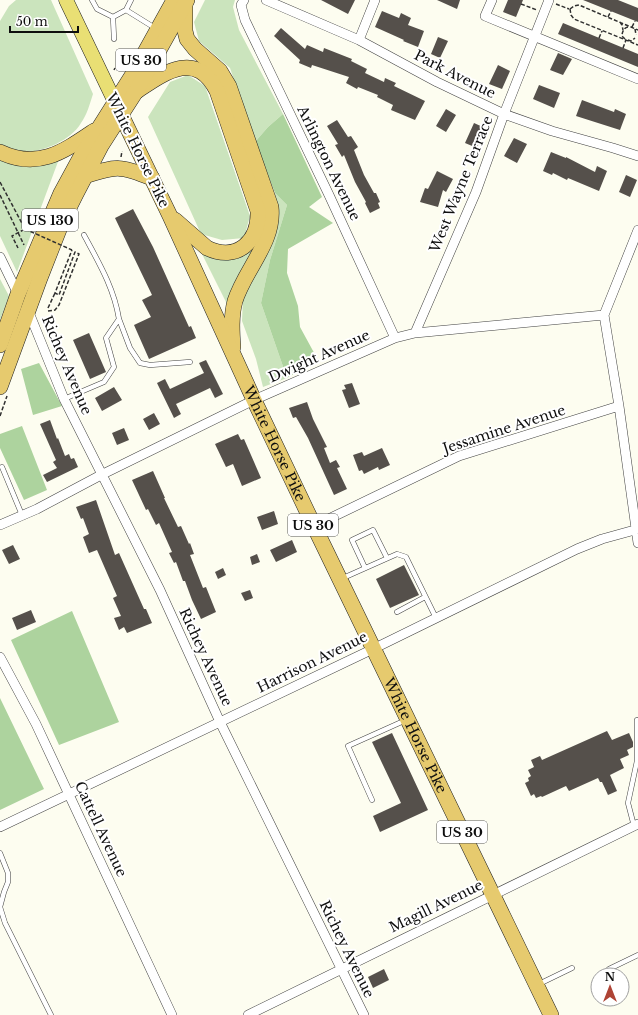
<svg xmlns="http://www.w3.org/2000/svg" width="638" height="1015" font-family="'Libre Baskerville',serif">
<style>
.green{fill:#cbe4bd}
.forest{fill:#add39e}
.building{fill:#55504b}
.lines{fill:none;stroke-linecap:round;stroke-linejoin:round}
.service-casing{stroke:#414141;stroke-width:5.5}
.minor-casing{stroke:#414141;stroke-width:10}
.primary-casing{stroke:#1f1f1f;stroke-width:15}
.trunk-casing{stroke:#1f1f1f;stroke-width:16}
.path{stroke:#303030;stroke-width:1.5;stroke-dasharray:4 2;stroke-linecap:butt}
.service{stroke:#fff;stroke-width:4.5}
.minor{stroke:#fff;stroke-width:9}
.primary{stroke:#e9df74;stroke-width:14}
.trunk{stroke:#e6ca6e;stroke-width:15}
.path-bridge{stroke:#303030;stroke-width:1.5;stroke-dasharray:4 2;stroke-linecap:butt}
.labels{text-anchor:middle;stroke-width:4;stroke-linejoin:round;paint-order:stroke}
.shield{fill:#fff;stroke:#565656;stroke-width:1}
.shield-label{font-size:13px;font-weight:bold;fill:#0e0e0e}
.street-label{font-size:14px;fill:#0e0e0e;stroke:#fff}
</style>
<rect width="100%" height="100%" fill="#fdfdf0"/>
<!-- green -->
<path class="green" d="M16,0H51L93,94C90,103 87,115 81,123C71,140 44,152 24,152C16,152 7,148 0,145V21L9,6Z
M205,0H235L233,7L239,30L283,114L268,127L255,142L230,68L199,41L194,22Z
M188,75L205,86L250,216L244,238L222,240L201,234L148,117L170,82Z
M0,158L59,159L17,272L0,236Z
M275,193L287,205L270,260L261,303L287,378L263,387L256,359L242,321L243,297L276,222Z
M255,248L227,304L201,252H243Z
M0,279L9,296L0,320Z"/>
<!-- forest -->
<path class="forest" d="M283,114L322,197L309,207L333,223L288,249L287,273L298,306L300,327L318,360L287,378L261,303L270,260L287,205L275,193L255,142L268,127Z
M39,363L62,406L33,415L21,369Z
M22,426L47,490L24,500L0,448V434Z
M72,611L119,722L59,745L11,640Z
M0,698L44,789L0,810Z"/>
<!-- building -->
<path class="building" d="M321,0H355L348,14Z
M437,0H460L457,9Z
M508,0H523L516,17L503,12Z
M583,0H618L638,8V22Z
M382,11L399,18L401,13L411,18L408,25L424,31L418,47L403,41L404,40L375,27Z
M563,23L638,54V67L558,34Z
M281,28L305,49L307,45L323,52L324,48L352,59L351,61L367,69L365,73L384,82L385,78L396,83L394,86L425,101L415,120L391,110L393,105L377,97L378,95L358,87L357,89L346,83L349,77L312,65L311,68L299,63L300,60L274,36Z
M438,37L448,41L440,58L431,54Z
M558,53L572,59L563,75L550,70Z
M498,65L510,71L502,89L489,84Z
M539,85L560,93L554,108L533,99Z
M582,100L614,112L615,109L626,114L620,130L576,116Z
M446,109L456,115L446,132L436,126Z
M337,120L348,137L351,136L358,147L354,150L364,175L374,193H376L380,202L378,203L380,208L370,213L365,203L366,202L355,182L344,155L342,157L335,145L338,144L327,126Z
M474,123L485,128L477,148L465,143Z
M514,138L527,144L517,163L504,156Z
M551,152L566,158V157L595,172L597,166L607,171L599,191L568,178L567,180L553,173L552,175L543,171Z
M437,171L453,179L446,192L443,190L438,207L420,202L425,188L428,189Z
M626,175L637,180L630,197L619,192Z
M133,209L153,247L189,327L191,326L196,338L149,359L134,325L151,317L142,300L152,295L115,218Z
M89,333L106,372L90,379L73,340Z
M206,360L223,394L215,398L210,388L176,404L181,414L174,418L157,383L165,379L170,389L204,373L199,363Z
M352,383L360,404L349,408L342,390L346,389L344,385Z
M114,387L122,400L102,411L95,398Z
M307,402L313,419L327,447L324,448L330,463L336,460L340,467L337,468L347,489L334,495L308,438L296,417L293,418L289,408Z
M154,413L160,424L149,430L143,419Z
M50,420L57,439L58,438L65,456L69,454L71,459L74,458L78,467L47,482L43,475L57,468L53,462L56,460L40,424Z
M124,428L129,440L117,445L112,433Z
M238,434L241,440L244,439L261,478L242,486L233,464L226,467L215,444Z
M382,448L390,465L379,470L378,467L364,474L362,470L359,471L353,455L362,452L364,456Z
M153,471L165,498H164L178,527L181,526L189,544L190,543L194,554L190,555L203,588L206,587L216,612L201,619L192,600L185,581H183L176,562L174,563L169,553L172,552L159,523L156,525L148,509L146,510L132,480Z
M96,500L115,555L119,553L144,609H146L152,623L127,633L124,627L119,630L114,618L121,616L113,598L117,596L97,550L89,553L83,537L89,534L83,518L81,519L76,507Z
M274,511L278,524L262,530L257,517Z
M292,540L297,552L276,562L270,550Z
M13,545L20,559L9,564L2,550Z
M257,554L260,562L252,565L250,557Z
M404,565L419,595L390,608L376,579Z
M223,568L226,575L218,579L215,572Z
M250,590L253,598L245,601L241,593Z
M31,610L36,622L17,630L12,618Z
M607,731L612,740L629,733L633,742V747L627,750L629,755L620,759L624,768L610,775L617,791L608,795L602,782H600L598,778L569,791L566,786L542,797L541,796L536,798L534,794L531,796L525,783L529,781L528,778L531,776L528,770L534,767L531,760L540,756L542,760Z
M392,733L428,810L380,832L373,816L401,803L372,742Z
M384,969L389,980L373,988L368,977Z"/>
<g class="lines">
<!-- service casing -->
<g class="service-casing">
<path id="service" d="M92,0L97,9L113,17L114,39
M126,10L131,0
M113,17L126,10L155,28
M119,319L130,348L140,363L150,365L190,362
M64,399L104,382L114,367L106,338L119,319C114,288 99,263 84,235
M2,467L22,515
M365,568L352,540L373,530L387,558
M343,578L397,554L406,557L436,618
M397,612L425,597
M372,800L348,746L406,720
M634,826L628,803L637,761V720
M0,853L8,873V882L4,892L0,907
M0,907L5,923L51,1015
M609,969L638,955
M539,984L572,968"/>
</g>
<!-- minor casing -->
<g class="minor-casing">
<path id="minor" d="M244,0L241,5L245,20L329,195L395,338
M266,0L359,40L437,82L504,114L552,131L613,148L638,156
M492,0L485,16L638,79
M359,40L375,0
M638,230L604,315L619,406L638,543
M0,257L18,294
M28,310L64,399L160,590L220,722L364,1015
M415,333L476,192L504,114L549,0
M0,525L37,509L101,475L254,400L395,338L415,333L604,315
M314,526L459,456L619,406
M0,657L36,724L172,1015
M0,827L373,649L577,549L602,539L638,529
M248,1015L638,824"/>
</g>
<!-- primary casing -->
<g class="primary-casing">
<path id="primary" d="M66,0L115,102"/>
</g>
<!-- trunk casing -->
<g class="trunk-casing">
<g id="trunk">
<path d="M185,6V31L187,39L195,49L220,71L229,86L271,207C275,242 245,269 235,301C231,316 232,332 233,347"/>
<path d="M137,91C164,73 196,49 217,91L258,211C259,242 237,262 207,248L175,220"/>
<path id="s1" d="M115,102L170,216L254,400L314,526L551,1015"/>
<path d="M0,152C38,170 63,152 94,131"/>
<path d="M85,176C117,166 120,165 152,178"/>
<path d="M0,345L18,294L61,193L80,158L133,74L174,0"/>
<path d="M0,387L40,278L62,222L76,194L101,146L135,93L187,0"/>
</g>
</g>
<!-- path -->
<path class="path" d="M521,4L537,10
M556,4L569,9
M570,9L571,15L574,19L638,45
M570,9L574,6L579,5L638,30
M608,17L611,11
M620,22L622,25L623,30
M632,27L635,21
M635,29L636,35
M599,38L602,31
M625,39L622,36C622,31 625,26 630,27
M628,40L631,41L635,38
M623,48L626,40
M114,70L115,68
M121,157L122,151
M0,182L25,229L12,236L18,248
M48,308L55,293
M48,311L55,310L59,305L79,254L75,252L59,295L55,293L72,250
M0,416L7,396"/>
<!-- service -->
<use href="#service" class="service"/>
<!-- minor -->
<use href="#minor" class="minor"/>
<!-- primary -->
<use href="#primary" class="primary"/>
<!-- trunk -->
<use href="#trunk" class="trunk"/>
<!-- path-bridge -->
<path class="path-bridge" d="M0,195L24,245
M25,229L72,250"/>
</g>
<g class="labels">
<!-- shield labels -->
<g class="shield">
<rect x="116" y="49" width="50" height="22" rx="3"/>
<rect x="22" y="209" width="56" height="22" rx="3"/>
<rect x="288" y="514" width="50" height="22" rx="3"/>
<rect x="437" y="821" width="50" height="22" rx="3"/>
</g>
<g class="shield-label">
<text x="141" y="65">US 30</text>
<text x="50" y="225">US 130</text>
<text x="313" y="530">US 30</text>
<text x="462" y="837">US 30</text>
</g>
<!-- street labels -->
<g class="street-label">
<text transform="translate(455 74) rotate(27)" y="5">Park Avenue</text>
<text transform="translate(138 150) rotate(64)" y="5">White Horse Pike</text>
<text transform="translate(329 163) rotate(64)" y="5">Arlington Avenue</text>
<text transform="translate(461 184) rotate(-68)" y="5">West Wayne Terrace</text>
<text transform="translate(319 356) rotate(-24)" y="5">Dwight Avenue</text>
<text transform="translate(67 365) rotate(67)" y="5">Richey Avenue</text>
<text transform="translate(504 429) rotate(-18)" y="5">Jessamine Avenue</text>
<text dy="5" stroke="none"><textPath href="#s1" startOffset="377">White Horse Pike</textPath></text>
<text transform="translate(206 657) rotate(65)" y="5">Richey Avenue</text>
<text transform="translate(312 662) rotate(-26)" y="5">Harrison Avenue</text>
<text dy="5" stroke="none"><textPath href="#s1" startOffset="701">White Horse Pike</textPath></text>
<text transform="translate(101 829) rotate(65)" y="5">Cattell Avenue</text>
<text transform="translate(436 906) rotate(-26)" y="5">Magill Avenue</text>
<text transform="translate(347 949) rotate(64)" y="5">Richey Avenue</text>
</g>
</g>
<!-- north arrow -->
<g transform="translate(610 987)"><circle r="19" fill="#ffffff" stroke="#9f9f9f"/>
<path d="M0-3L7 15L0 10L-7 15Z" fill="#ae4335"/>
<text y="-6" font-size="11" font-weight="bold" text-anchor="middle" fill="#0e0e0e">N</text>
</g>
<!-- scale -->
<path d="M10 26v6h68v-6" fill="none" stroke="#0e0e0e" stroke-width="2"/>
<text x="16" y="26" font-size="12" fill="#0e0e0e" stroke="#ffffff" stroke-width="3" paint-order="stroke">50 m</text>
</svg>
